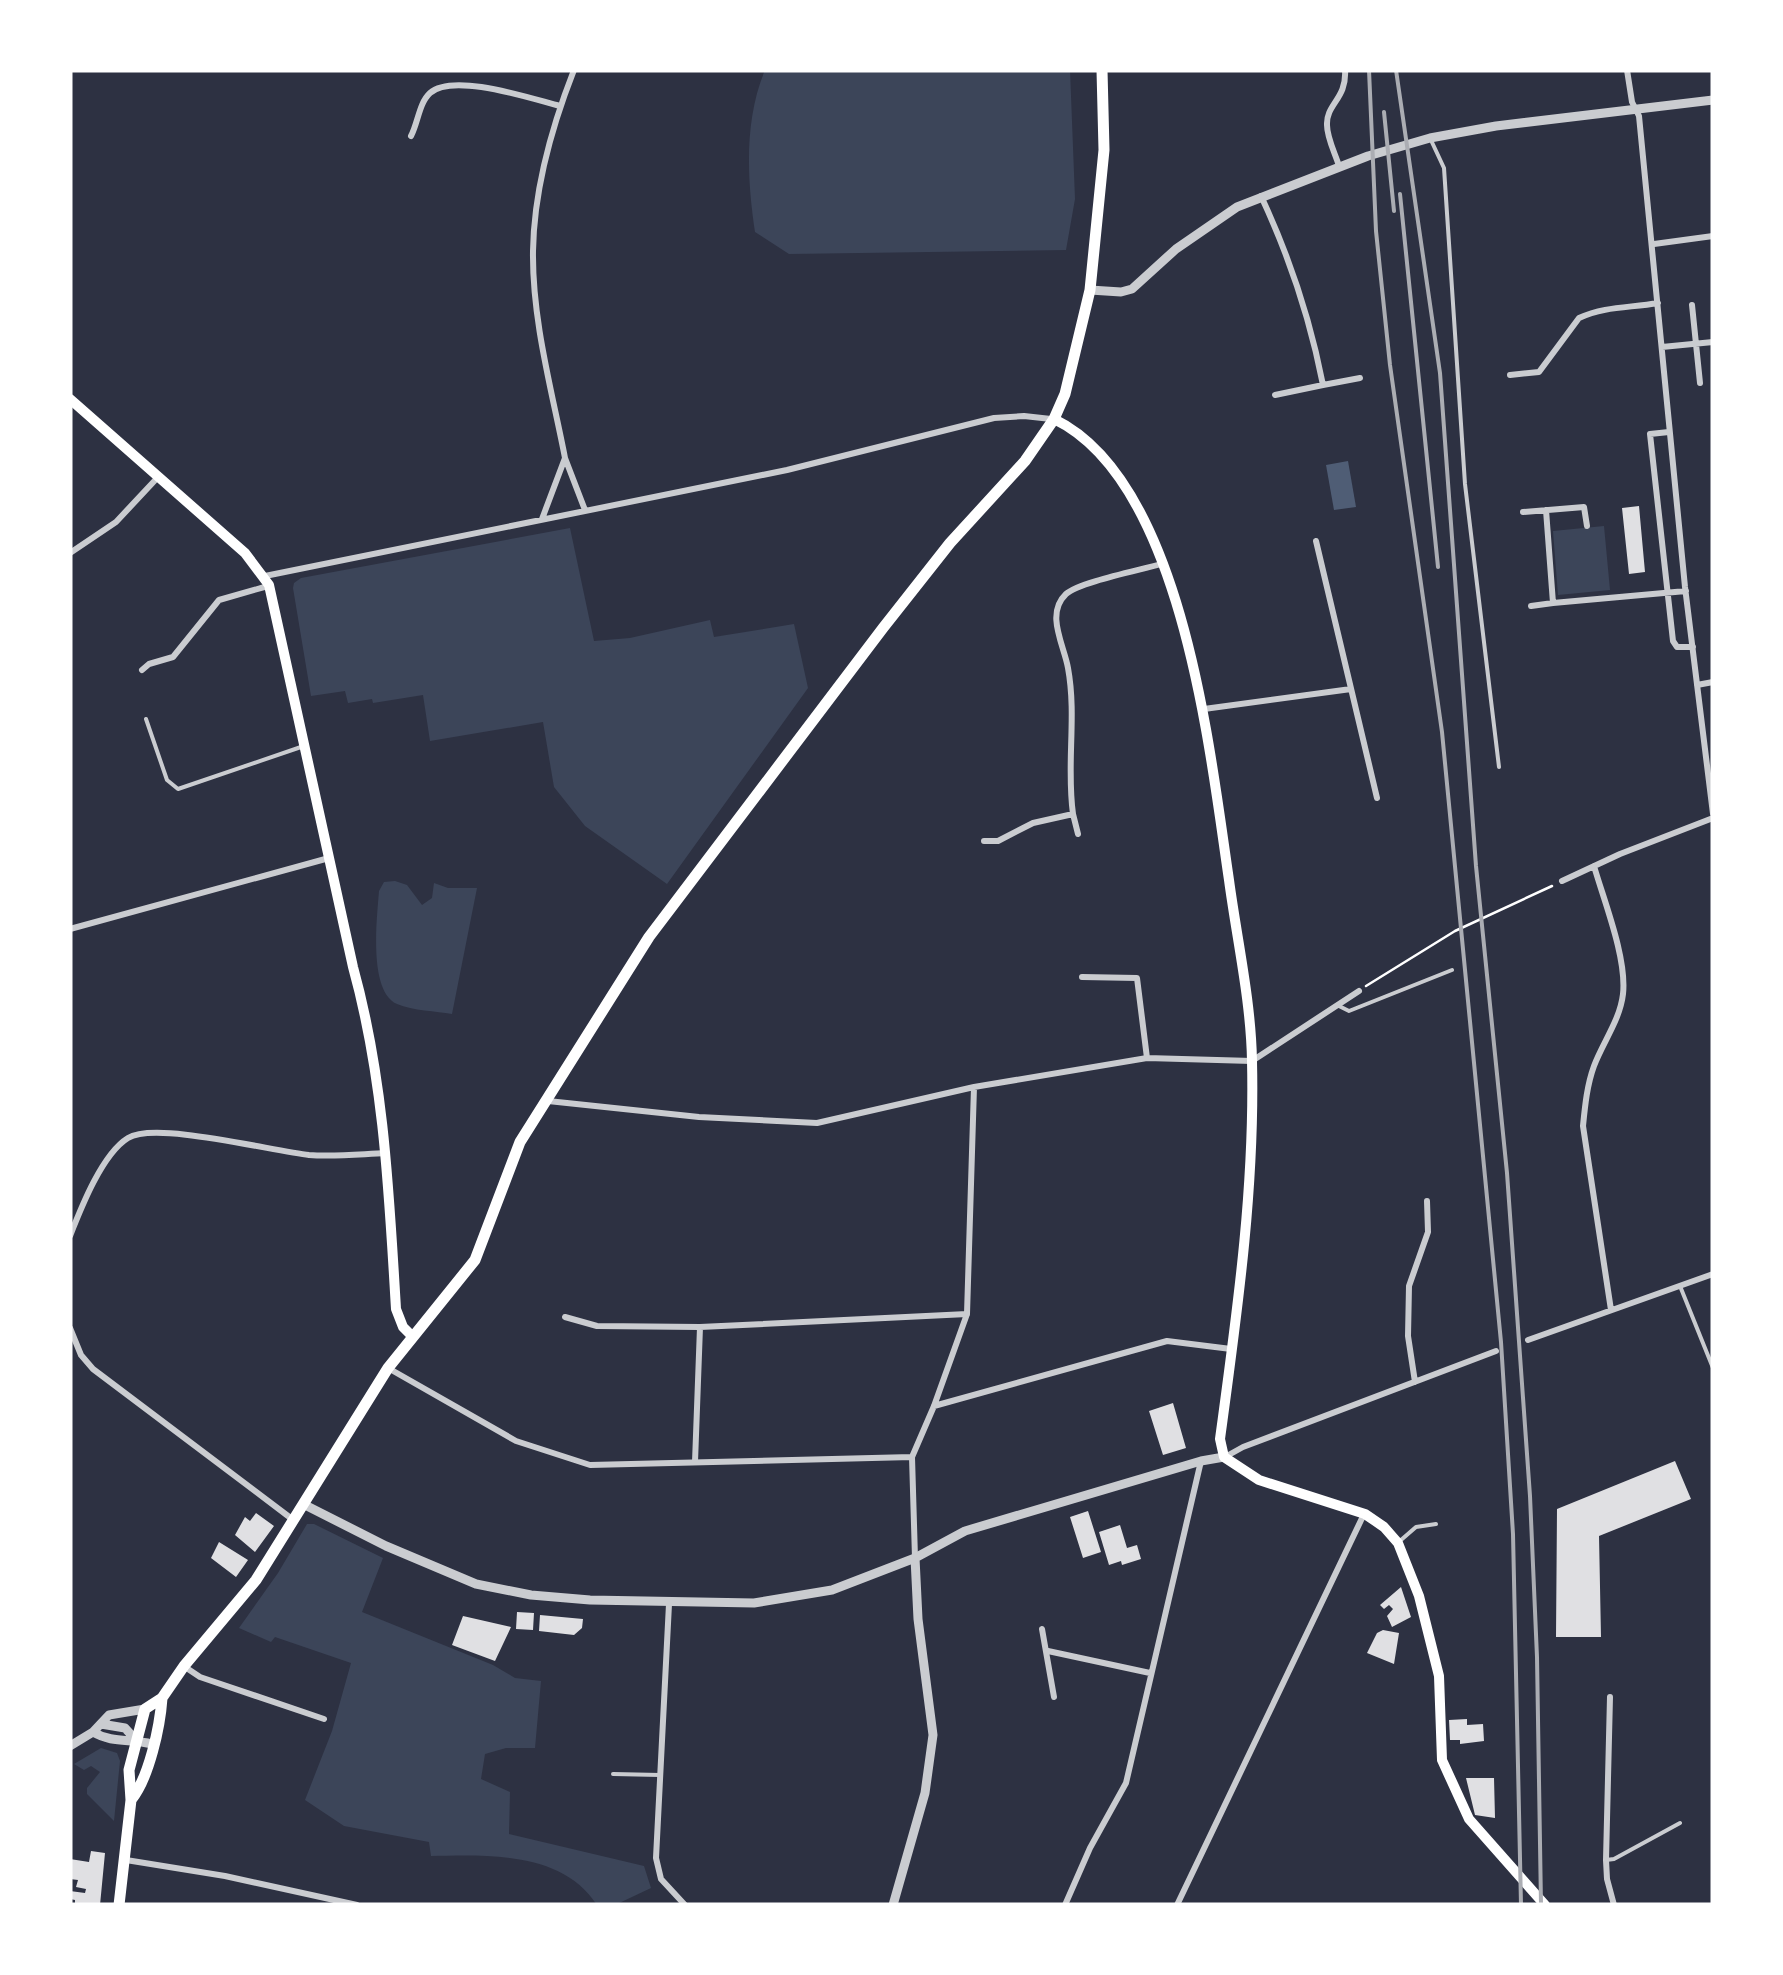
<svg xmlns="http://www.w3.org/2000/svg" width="1783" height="1975" font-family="'PT Sans',sans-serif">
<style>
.green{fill:#3c4559}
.water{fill:#4f5d75}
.building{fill:#e0e0e3}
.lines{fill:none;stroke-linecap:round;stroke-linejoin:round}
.path{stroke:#fff;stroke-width:2.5}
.service{stroke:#caccd0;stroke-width:4}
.minor{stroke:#caccd0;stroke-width:6}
.tertiary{stroke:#caccd0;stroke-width:9}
.secondary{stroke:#fff;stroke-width:10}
.primary{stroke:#fff;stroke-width:11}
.rail{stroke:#abadb3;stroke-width:4}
</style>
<rect width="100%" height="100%" fill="#2d3142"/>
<!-- green -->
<path class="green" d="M765,70H1070L1075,199L1066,250L789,254L755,232C747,179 744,120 765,70Z
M1604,526L1610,590L1558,595L1553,531Z
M570,528L594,641L630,638L710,620L714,637L794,624L808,688L667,884L585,826L554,787L543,722L430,741L423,695L373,703L372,699L348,703L345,691L311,696L293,588L294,583L301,578Z
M395,881L407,885L422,905L432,898L434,883L448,888H477L452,1014C436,1011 413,1011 397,1004C368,991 377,918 379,891L384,882Z
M307,1524H314L383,1558L362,1612L493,1665L515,1678L541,1681L535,1748H506L485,1754L481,1779L510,1792L509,1834L644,1866L651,1888L615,1905H597C562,1851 488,1855 431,1856L429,1842L344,1826L305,1800L332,1731L351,1663L275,1637L271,1642L239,1628L278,1573Z
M101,1748L117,1753L120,1761L114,1821L87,1794V1788L100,1772L91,1766L84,1770L74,1764Z"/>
<!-- water -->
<path class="water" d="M1348,461L1356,507L1334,510L1326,465Z"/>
<!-- building -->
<path class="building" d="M1639,506L1645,572L1629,574L1622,508Z
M1173,1403L1186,1448L1163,1455L1149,1411Z
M1675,1461L1691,1499L1599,1536L1601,1637H1556L1557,1509Z
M1088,1511L1101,1552L1083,1558L1070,1517Z
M256,1513L274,1526L255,1552L235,1535L245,1517L250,1521Z
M1120,1525L1127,1548L1137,1545L1141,1559L1122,1565L1121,1561L1109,1565L1099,1532Z
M219,1542L248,1560L236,1577L211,1558Z
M1401,1587L1411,1617L1392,1627L1387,1616L1393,1609L1389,1605L1384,1609L1380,1605Z
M517,1612L534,1613L533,1630L516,1629Z
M540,1615L583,1619L582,1628L574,1635L539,1631Z
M463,1616L511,1627L495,1661L452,1645Z
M1383,1630L1399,1633L1394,1664L1367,1653L1377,1633Z
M1467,1719V1725L1483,1724L1484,1741L1460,1744V1740H1450L1449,1720Z
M1466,1778H1494L1495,1818L1475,1815Z
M91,1851L105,1853L100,1905H75V1900L70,1899V1891L85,1893L86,1889L76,1887L78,1880L70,1879V1859L89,1862Z"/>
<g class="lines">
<!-- path -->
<path class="path" d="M1366,986L1455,931L1552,886"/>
<!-- service -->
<path class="service" d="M1430,138L1444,168L1465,484L1499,767
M146,719L167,780L178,789L301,747
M1339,1006L1349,1011L1452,970
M1680,1286L1713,1368
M1401,1540L1416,1527L1436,1524
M613,1774L660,1775
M1606,1860L1614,1859L1680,1823"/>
<!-- minor -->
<path class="minor" d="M1627,70L1632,102L1639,116L1685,587L1713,814
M411,136C418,123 419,103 430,93C453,72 532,99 560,106
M1339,166C1335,153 1327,138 1327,125C1326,104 1347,99 1345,70
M1261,196C1290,258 1310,318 1323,385L1275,395
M1654,244L1713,236
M1692,305L1700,383
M1662,347L1713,342
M1510,375L1539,372L1579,318C1605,306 1630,308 1658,303
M1323,385L1360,378
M1669,432L1650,434L1673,641L1677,647H1693
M565,458C552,391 532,320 533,251C534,190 552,126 574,70
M1546,510L1553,603L1686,591
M1523,512L1584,507L1587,526
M542,519L565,458L585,510
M1316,541L1377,798
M70,553L116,522L159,476
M265,576L787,470L994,418L1024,416L1051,419
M1531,606L1553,603
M142,670L149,664L173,657L219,600L268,586
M1697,685L1713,682
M1204,709L1351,689
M1073,814L1078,834
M984,841H998L1033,823L1073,814C1066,765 1077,717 1068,668C1064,645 1045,614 1066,594C1079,582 1141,570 1161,564
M1594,866C1604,901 1627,958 1623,994C1620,1020 1603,1042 1594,1066C1587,1085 1585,1106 1583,1126L1611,1310
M1562,881L1620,854L1713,818
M70,929L329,858
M1082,977L1137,978L1147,1058
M548,1101L699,1117L817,1123L974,1087L1147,1058L1252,1061L1359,991
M70,1236C81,1208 102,1154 128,1138C155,1121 272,1151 309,1155C335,1157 361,1154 386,1153
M565,1317L597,1326L700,1327
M70,1328L81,1355L93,1369L292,1519
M1528,1340L1713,1274
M388,1368L516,1441L590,1465L912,1457
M1415,1382L1408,1336L1409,1286L1428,1232L1427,1201
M934,1406L1167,1341L1231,1349
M1225,1457L1243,1447L1496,1351
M695,1462L700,1327L967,1314
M915,1558L912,1457L934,1406L967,1314L974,1087
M669,1604L656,1858L661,1879L685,1905
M1042,1629L1054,1697
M1048,1651L1150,1673
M185,1667L200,1677L324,1719
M1610,1697L1606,1860L1607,1879L1614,1905
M126,1860L225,1876L357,1905
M1065,1905L1090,1848L1126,1783L1201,1461
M1177,1905L1364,1514"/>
<!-- tertiary -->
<path class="tertiary" d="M1090,290L1121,292L1132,289L1176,249L1237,207L1368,156L1430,138L1496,126L1713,100
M305,1505L386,1546L476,1584L531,1595L590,1600L754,1603L832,1590L915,1558L965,1531L1201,1461L1224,1457
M101,1724L125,1728L135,1739
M93,1732C113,1744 131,1738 152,1744
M70,1746L93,1732L109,1715L145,1709
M893,1905L925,1793L933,1735L918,1619L915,1558"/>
<!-- secondary -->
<path class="secondary" d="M70,399L245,553L269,585L353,967C384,1079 389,1193 396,1309L403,1327L412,1336
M1054,419C1183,481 1210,753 1229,880C1237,940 1251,1001 1252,1061C1255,1188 1237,1313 1220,1439L1224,1457L1259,1480L1365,1514L1384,1527L1398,1543L1419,1596L1439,1676L1442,1760L1469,1819L1545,1905"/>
<!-- primary -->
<path class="primary" d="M131,1800C149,1778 160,1727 162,1698
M119,1905L131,1800L129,1770L145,1709L162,1698L184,1666L256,1580L388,1368L475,1260L520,1142L649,937L883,628L950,543L1025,461L1054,419L1065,394L1090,290L1104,150L1102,70"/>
<!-- rail -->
<path class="rail" d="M1369,70L1376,231L1390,365L1442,732L1501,1342L1513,1534L1521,1905
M1396,70L1440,373L1476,866L1507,1173L1530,1496L1537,1657L1541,1905
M1384,112L1394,211
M1400,194L1438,567"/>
</g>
<!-- border -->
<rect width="1783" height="1975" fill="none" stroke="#ffffff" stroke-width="145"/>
</svg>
